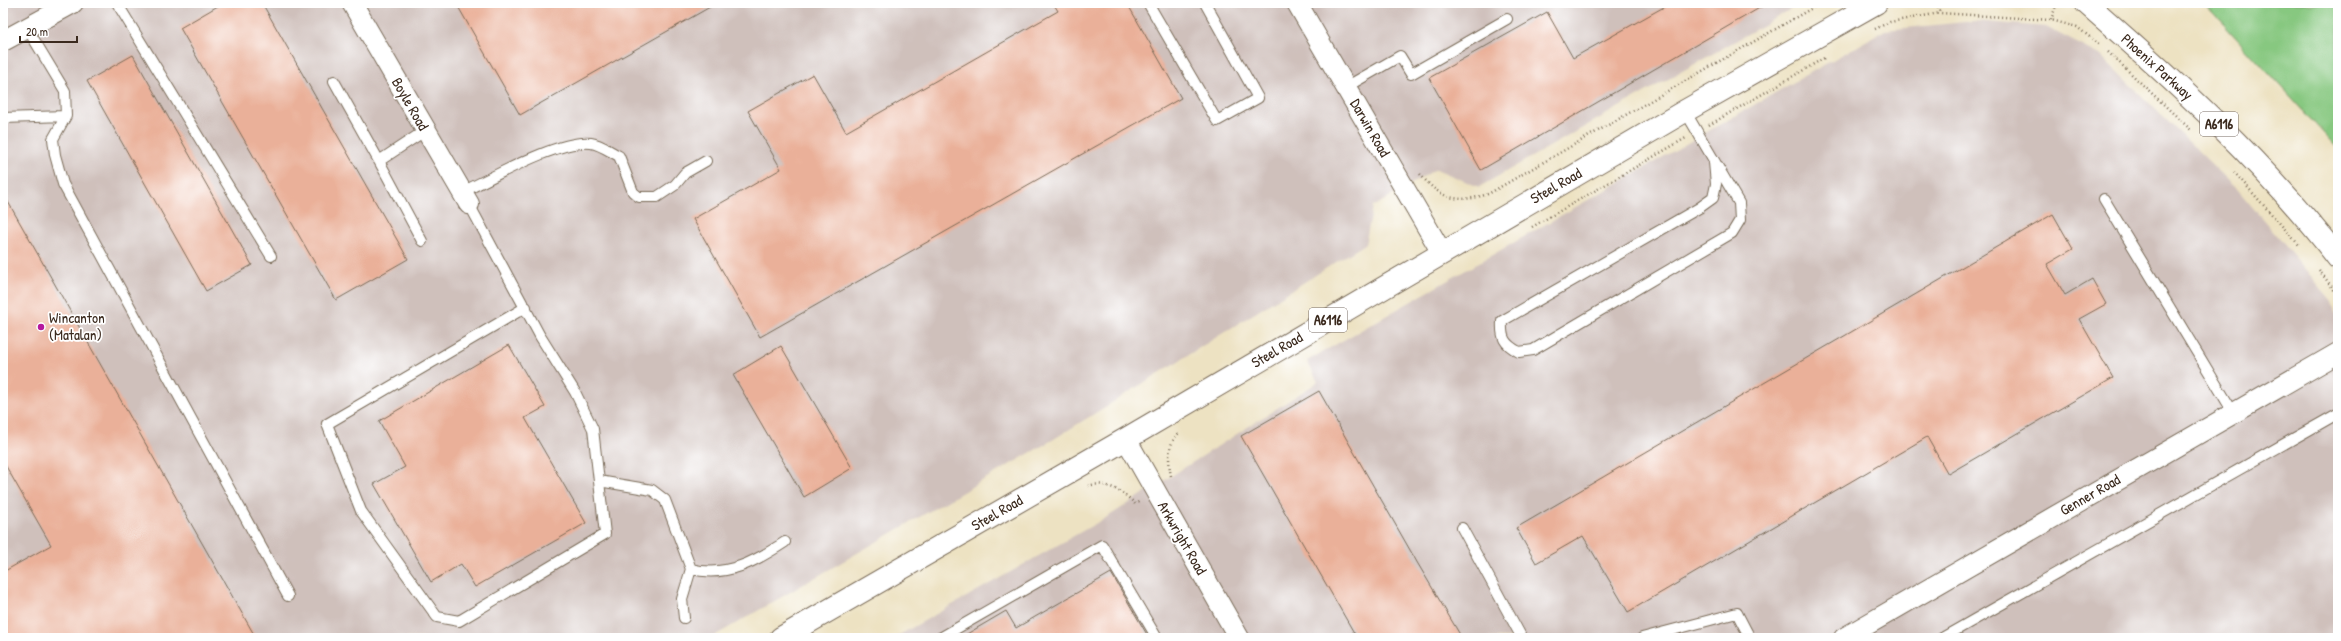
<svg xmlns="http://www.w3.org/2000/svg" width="2341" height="641" font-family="'Patrick Hand',sans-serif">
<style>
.industrial{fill:#cfc0bb}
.green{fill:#87c880;stroke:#61794f}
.building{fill:#eab099}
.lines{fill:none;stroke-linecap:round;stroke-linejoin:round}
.lane-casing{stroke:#796a57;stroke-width:12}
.street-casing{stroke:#796a57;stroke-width:22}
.primary-casing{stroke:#796a57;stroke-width:24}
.path{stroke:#796a57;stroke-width:2.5;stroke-dasharray:1 3;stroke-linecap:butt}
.lane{stroke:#fff;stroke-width:10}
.street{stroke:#fff;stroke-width:20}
.primary{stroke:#fff;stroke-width:22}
.poi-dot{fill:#b5179e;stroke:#fff;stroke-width:1.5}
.labels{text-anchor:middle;stroke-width:3.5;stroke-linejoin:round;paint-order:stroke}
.shield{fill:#fff;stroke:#766a62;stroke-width:1}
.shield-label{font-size:14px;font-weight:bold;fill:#3b2a1e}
.street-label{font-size:15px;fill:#3b2a1e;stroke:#fff}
.poi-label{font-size:15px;fill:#3b2a1e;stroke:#fff;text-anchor:start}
</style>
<rect width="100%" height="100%" fill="#fff"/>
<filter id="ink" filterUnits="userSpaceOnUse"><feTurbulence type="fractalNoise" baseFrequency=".025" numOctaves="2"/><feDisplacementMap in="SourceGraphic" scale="8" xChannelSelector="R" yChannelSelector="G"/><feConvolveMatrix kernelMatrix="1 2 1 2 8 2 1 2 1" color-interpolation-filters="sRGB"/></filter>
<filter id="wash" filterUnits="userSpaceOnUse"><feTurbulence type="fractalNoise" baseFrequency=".012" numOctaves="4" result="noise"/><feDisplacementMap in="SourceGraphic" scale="16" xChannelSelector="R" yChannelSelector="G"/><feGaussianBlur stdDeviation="0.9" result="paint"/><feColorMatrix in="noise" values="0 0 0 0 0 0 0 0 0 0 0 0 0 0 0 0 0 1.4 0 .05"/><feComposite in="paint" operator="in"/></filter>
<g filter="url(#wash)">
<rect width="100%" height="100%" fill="#ede2c2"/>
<!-- industrial -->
<path class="industrial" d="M3,3H1789L1793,8L1479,187L1436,169L1373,207L1365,244L1054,439L711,638H3Z
M1975,21L2046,27L2100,55L2238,190L2332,301L2338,325V638H894L1109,516L1318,382L1307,361L1885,30Z"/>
<!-- green -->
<path class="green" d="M2204,3H2338V149Z"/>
<g id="blocks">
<!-- building -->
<path class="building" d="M223,3H262L408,259L336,300L180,28Z
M456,3H717L520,115Z
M1053,3H1127L1181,98L760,337L693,219L781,169L748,111L813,74L846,132L1058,11Z
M1671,3H1768L1481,170L1429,78L1547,12L1573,58Z
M133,55L252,265L206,291L87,81Z
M3,193L256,638H3V572L51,545L3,461Z
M2053,214L2073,249L2047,264L2065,295L2092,279L2106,304L2079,319L2113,378L1948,474L1927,437L1628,612L1583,536L1536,563L1516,528Z
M509,345L545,407L525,418L586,523L475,587L461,564L431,582L374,484L405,467L379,421Z
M781,346L852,468L804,497L733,375Z
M1319,391L1418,564L1462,638H1357L1241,436Z
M1111,573L1149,638H960L1006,611L1016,628Z"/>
</g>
</g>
<g filter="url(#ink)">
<use href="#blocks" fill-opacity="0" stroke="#796a57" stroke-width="1"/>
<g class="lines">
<!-- lane casing -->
<g class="lane-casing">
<path id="lane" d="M117,3L271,256
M1148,3L1217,121L1258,98L1205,3
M27,28L65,91L66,116L53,139L55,155L63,184L288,596
M334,81L379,161
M1346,87L1400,56L1411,74L1507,19
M1685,111L1739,203L1740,220L1732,233L1533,350L1519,352C1504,344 1501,338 1502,321L1699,208L1713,198L1716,184L1714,162
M3,118L66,116
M462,192C492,178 559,139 591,143C600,144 611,152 619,156L633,192L639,197H657L675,185L685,173L706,161
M2104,199L2233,412
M469,204L540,336L575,392L593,429L605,534L459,621L437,617L361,511L327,424L526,307
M422,241L379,161L426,130
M599,481L652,490L665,500L691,569L682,599L684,618
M1462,528L1522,638
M691,569C727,578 756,561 785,542
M940,638L1102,545L1157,638
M1642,638L1737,613L1750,638
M1942,638L2337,414L2338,416"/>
</g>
<!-- street casing -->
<g class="street-casing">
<path id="street" d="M352,3L469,204
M1297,3L1442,253
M3,41L73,3
M1126,439L1239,638
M1844,638L2338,353"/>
</g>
<!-- primary casing -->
<g class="primary-casing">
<path id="primary" d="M2086,3C2176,82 2265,163 2338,258
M781,638L1126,439L1685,111L1876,3"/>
</g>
<!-- path -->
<path class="path" d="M1936,3L1940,13L2051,20L2077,27L2100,45
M2051,20L2057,3
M1875,29L1890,22L1940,13
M2108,52L2192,131
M1709,125L1826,57
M2234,172L2299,245
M1420,174C1440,199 1458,204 1488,194L1821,3
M1532,227L1686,138
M2319,270L2338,295
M1171,476C1168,461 1167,444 1179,433
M1088,486C1105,480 1124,492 1135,504L1140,501"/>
<!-- lane -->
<use href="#lane" class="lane"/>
<!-- street -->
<use href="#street" class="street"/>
<!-- primary -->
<use href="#primary" class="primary"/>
</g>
</g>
<!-- markers -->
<circle class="poi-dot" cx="41" cy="327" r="4"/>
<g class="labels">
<!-- shield labels -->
<g class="shield">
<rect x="2200" y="112" width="38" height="24" rx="3"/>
<rect x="1309" y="308" width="38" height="24" rx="3"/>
</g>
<g class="shield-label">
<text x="2219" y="129">A6116</text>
<text x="1328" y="325">A6116</text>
</g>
<!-- street labels -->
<g class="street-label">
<text transform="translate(2157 67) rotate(42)" y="5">Phoenix Parkway</text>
<text transform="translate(410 104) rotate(60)" y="5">Boyle Road</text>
<text transform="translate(1370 128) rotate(60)" y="5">Darwin Road</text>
<text transform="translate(1556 186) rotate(-30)" y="5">Steel Road</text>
<text transform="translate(1277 350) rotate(-30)" y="5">Steel Road</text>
<text transform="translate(2090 495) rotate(-30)" y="5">Genner Road</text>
<text transform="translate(997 513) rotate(-30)" y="5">Steel Road</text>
<text transform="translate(1182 538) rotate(60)" y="5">Arkwright Road</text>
</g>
<!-- poi labels -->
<g class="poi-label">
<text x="49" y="323">Wincanton<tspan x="49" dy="17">(Matalan)</tspan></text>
</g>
</g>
<!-- margin -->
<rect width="2341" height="641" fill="none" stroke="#fff" stroke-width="16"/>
<!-- scale -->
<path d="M20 36v6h57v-6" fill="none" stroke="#3b2a1e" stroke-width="2"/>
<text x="26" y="36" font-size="12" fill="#3b2a1e" stroke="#ffffff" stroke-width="3" paint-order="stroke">20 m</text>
</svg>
